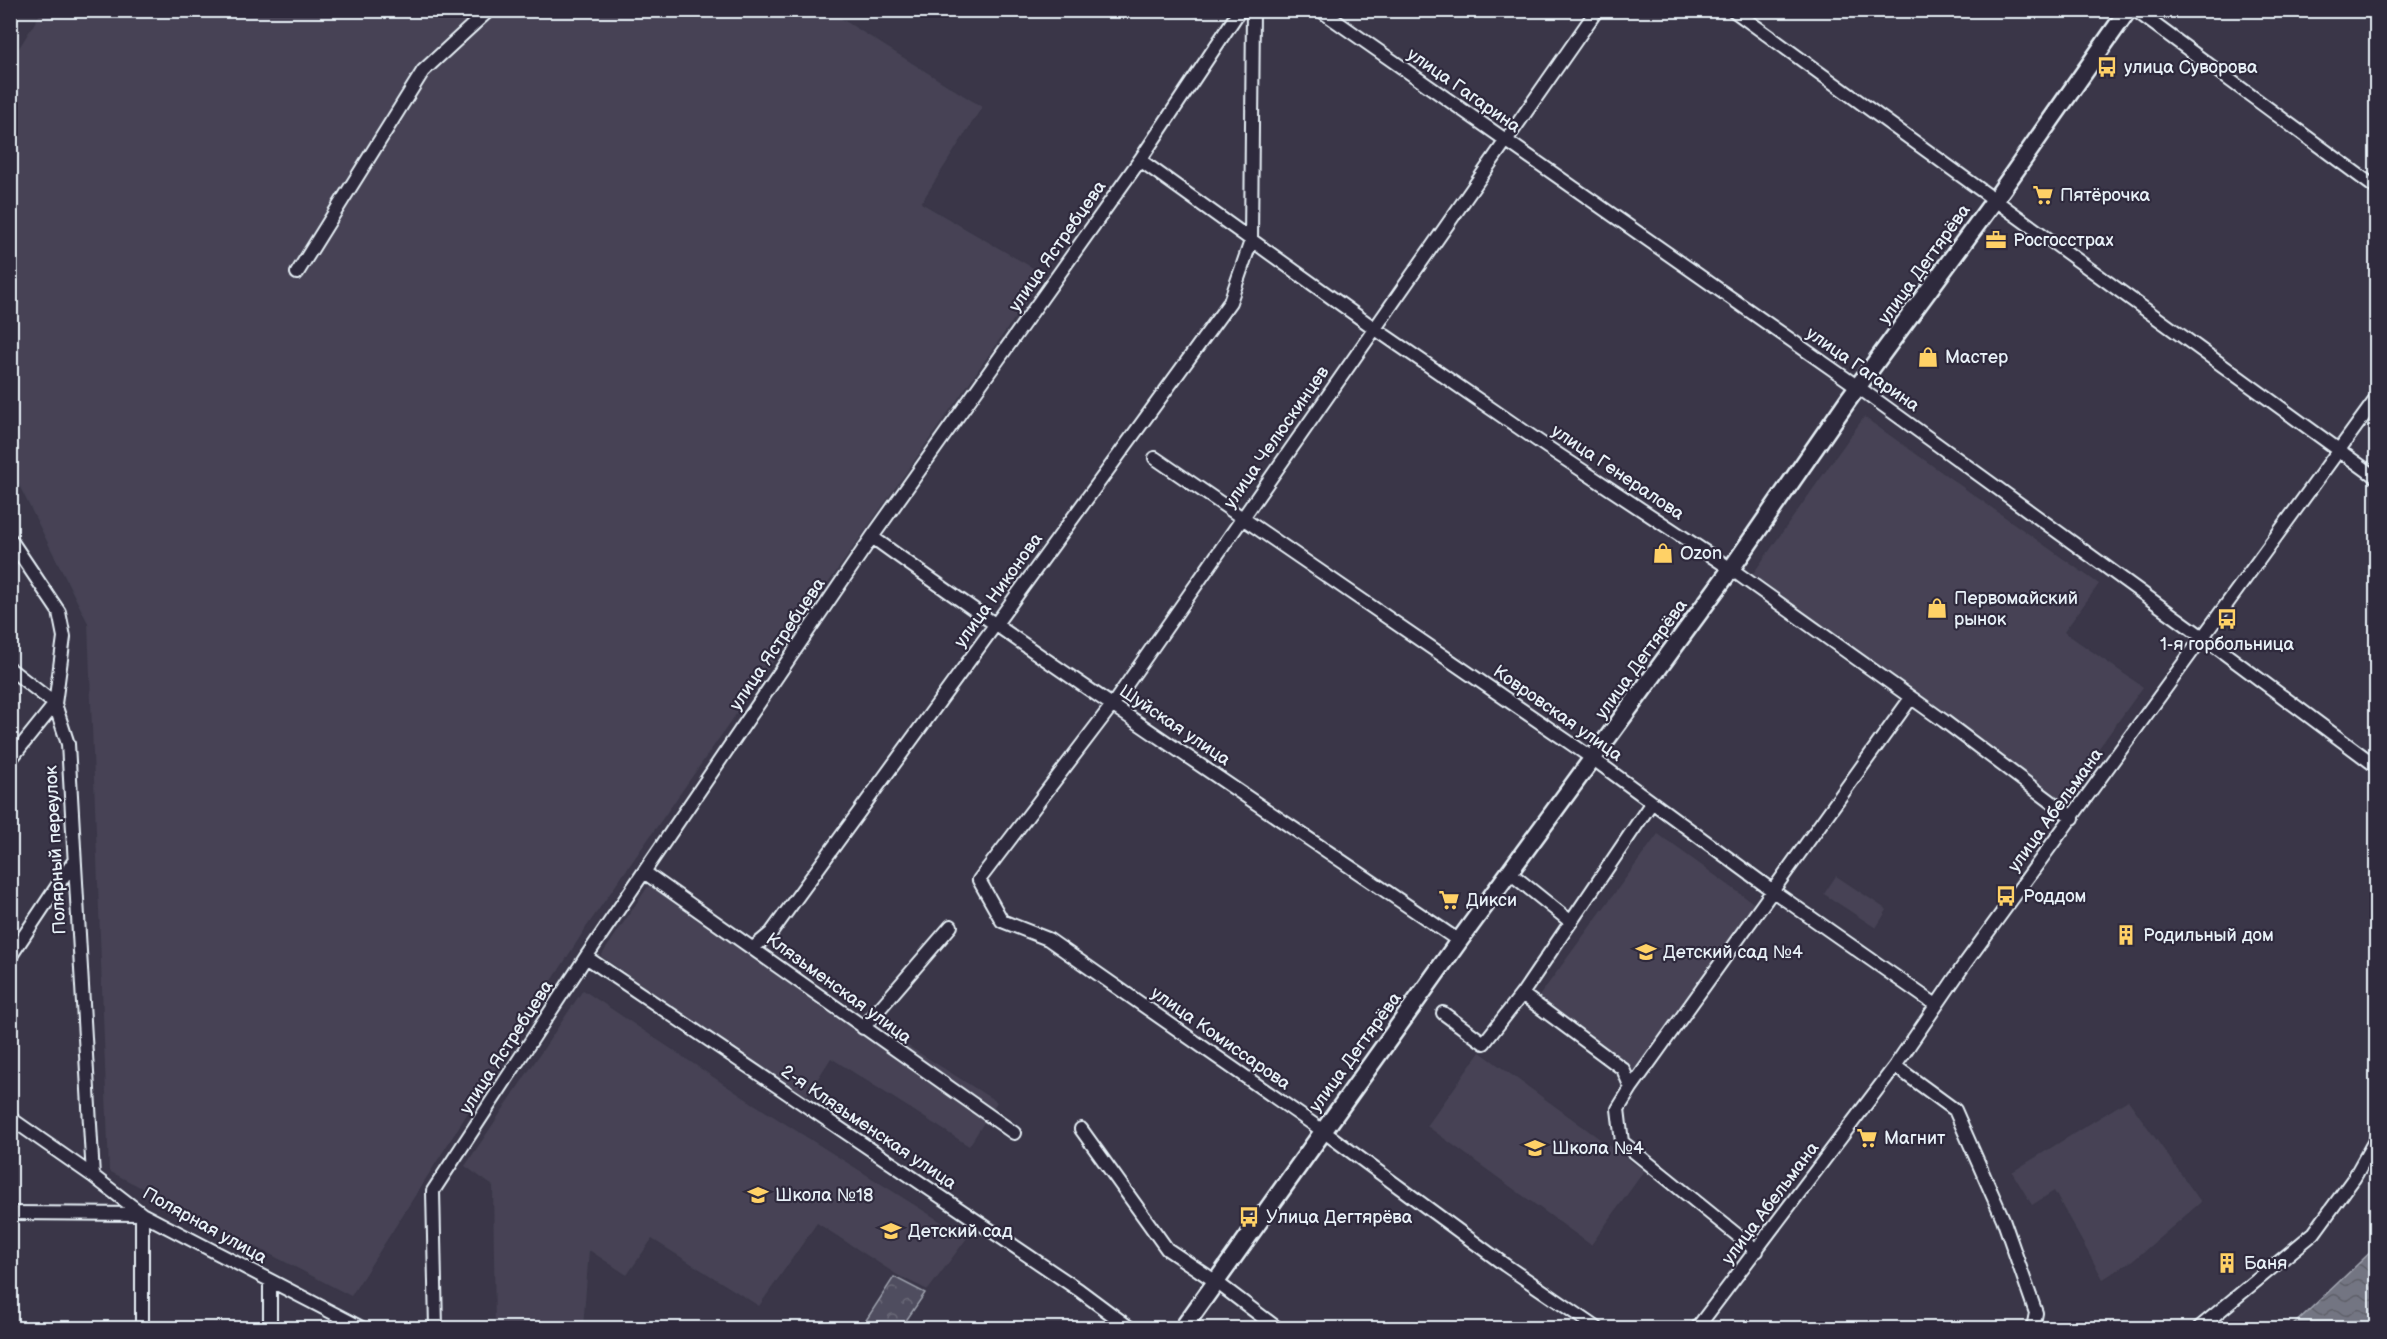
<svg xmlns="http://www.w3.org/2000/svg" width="2387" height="1339" font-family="'Balsamiq Sans',sans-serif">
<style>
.built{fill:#464354}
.forest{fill:url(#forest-crowns);stroke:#9ca0ac;stroke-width:1.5}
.water{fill:url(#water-waves);stroke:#a2a6b1;stroke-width:1.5}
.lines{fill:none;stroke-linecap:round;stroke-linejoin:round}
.street-casing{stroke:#e8f1f8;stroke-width:16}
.secondary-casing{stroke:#e8f1f8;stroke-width:21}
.street{stroke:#2f2a3d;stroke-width:12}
.secondary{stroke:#2f2a3d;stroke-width:16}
.labels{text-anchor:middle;stroke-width:4.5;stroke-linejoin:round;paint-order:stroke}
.poi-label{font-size:18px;fill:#e8f1f8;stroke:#2f2a3d;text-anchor:start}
.street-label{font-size:18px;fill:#e8f1f8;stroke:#2f2a3d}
</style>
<defs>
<pattern id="forest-crowns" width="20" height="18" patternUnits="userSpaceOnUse" patternTransform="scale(1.5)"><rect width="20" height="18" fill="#504e5f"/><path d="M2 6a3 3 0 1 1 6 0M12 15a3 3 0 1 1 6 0" fill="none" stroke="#696877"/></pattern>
<pattern id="water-waves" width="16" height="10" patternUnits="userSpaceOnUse" patternTransform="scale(1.5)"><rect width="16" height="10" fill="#737482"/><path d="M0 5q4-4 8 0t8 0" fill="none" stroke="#5f6069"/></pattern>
</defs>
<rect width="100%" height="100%" fill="#3a3648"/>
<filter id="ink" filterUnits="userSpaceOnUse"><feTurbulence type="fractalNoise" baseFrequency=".0167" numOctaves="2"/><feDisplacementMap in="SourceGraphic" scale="12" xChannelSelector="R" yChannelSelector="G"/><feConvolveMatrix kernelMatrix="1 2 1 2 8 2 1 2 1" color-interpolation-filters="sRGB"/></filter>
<g filter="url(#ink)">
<!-- built -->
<path class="built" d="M42,11H829L982,107L921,203L1045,275L587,926L351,1296L109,1171L88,623L11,469V61Z
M1864,417L2099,584L2064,632L2143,687L2060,802L1750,578Z
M1658,834L1756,905L1635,1071L1537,999Z
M1836,876L1887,910L1876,928L1824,894Z
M653,879L753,948L997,1102L969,1146L831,1058L804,1100L601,956Z
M583,990L746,1099L967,1238L928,1290L899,1276L817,1223L759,1306L652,1239L627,1275L589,1250L583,1328H495L493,1186L465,1166Z
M1480,1052L1644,1171L1591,1245L1427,1126Z
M2128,1100L2201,1202L2135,1259L2103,1279L2054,1191L2032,1205L2012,1172Z"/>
<!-- forest -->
<path class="forest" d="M894,1277L925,1293L901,1328H861Z"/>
<!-- water -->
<path class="water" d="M2376,1247V1328H2290Z"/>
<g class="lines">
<!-- street casing -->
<g class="street-casing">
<path id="street" d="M1320,10L1858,387L2204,638L2376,766
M1733,10L2376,477
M2135,10L2376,188
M1140,160L1374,328L1547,447L1731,569L1944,721L2073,818
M297,273L423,71L489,10
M1155,458L1592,758L1773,891L1936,1005
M872,537C1065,676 1263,807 1459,941
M10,539L59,612L64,637L55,704L68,744L93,1176
M10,669L55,704L10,760
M644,872L1014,1133
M1509,872L1571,922
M753,948L771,933L1230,302L1251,241L1253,10
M10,957L74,861
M586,957L1079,1290L1130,1328
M1522,994L1623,1069L1631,1088L1618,1109L1622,1142L1757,1251
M1443,1013L1484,1043L1522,994L1652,802
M863,1028L951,926
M1895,1066L1955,1110L2003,1219L2036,1313L2033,1328
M1631,1088L1911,698
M10,1118L93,1176L142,1214L362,1328
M1081,1129L1167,1249L1215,1281L1277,1328
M10,1213L142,1214V1328
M270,1281V1328
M436,1328L433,1191L586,957L872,537L1140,160L1240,10
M1597,1328L1505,1265L1323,1131L1048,939L1002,921L979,880L1113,704L1597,10
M1697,1328L1895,1066L1964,965L2376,399
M2199,1328L2314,1233L2354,1178L2376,1139"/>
</g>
<!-- secondary casing -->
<g class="secondary-casing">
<path id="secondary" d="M1183,1328L1459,941L1731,569L1848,400L1994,201L2128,10"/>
</g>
<!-- street -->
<use href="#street" class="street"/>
<!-- secondary -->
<use href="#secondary" class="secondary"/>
</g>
</g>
<!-- icons -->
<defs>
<g id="bus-bare" transform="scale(1.62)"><path d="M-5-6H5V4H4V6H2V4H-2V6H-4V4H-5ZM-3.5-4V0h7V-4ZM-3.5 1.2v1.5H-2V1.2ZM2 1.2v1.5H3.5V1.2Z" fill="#ffd166" stroke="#2f2a3d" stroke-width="2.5" paint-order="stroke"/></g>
<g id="supermarket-bare" transform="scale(1.62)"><path d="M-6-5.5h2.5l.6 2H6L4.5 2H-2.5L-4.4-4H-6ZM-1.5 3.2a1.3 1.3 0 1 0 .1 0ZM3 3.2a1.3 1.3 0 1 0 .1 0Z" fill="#ffd166" stroke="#2f2a3d" stroke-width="2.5" paint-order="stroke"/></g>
<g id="office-bare" transform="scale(1.62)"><path d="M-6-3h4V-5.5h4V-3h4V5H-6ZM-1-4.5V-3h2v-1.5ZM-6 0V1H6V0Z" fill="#ffd166" stroke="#2f2a3d" stroke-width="2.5" paint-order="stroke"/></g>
<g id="shop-bare" transform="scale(1.62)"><path d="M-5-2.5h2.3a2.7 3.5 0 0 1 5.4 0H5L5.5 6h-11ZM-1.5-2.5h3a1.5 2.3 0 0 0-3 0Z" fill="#ffd166" stroke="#2f2a3d" stroke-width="2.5" paint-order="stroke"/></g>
<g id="building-bare" transform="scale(1.62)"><path d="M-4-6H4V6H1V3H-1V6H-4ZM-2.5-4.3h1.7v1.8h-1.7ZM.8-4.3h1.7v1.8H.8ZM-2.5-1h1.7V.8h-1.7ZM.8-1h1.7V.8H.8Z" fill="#ffd166" stroke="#2f2a3d" stroke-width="2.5" paint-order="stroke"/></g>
<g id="school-bare" transform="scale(1.62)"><path d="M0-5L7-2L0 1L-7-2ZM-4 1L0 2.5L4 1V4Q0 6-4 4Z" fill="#ffd166" stroke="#2f2a3d" stroke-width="2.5" paint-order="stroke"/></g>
</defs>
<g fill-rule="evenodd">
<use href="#bus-bare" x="2107" y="67"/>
<use href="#supermarket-bare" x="2043" y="195"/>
<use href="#office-bare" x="1996" y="240"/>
<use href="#shop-bare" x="1928" y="357"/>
<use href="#shop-bare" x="1663" y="553"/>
<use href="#shop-bare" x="1937" y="608"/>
<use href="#bus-bare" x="2227" y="619"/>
<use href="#bus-bare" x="2006" y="896"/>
<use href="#supermarket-bare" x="1449" y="900"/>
<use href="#building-bare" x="2126" y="935"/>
<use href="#school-bare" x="1646" y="952"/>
<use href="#supermarket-bare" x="1867" y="1138"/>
<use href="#school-bare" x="1535" y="1148"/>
<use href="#school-bare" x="758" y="1195"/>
<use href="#bus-bare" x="1249" y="1217"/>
<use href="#school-bare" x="891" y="1231"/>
<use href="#building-bare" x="2227" y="1263"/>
</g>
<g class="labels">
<!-- poi labels -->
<g class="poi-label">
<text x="2124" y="73">улица Суворова</text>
<text x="2060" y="201">Пятёрочка</text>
<text x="2013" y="246">Росгосстрах</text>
<text x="1945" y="363">Мастер</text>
<text x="1680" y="559">Ozon</text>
<text x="1954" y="604">Первомайский<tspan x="1954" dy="21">рынок</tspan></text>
<text x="2227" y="650" text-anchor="middle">1-я горбольница</text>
<text x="2023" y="902">Роддом</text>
<text x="1466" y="906">Дикси</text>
<text x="2143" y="941">Родильный дом</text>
<text x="1663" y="958">Детский сад №4</text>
<text x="1884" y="1144">Магнит</text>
<text x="1552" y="1154">Школа №4</text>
<text x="775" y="1201">Школа №18</text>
<text x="1266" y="1223">Улица Дегтярёва</text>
<text x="908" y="1237">Детский сад</text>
<text x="2244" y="1269">Баня</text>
</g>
<!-- street labels -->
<g class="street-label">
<text transform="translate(1464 90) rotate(35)" y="6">улица Гагарина</text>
<text transform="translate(1057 246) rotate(-55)" y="6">улица Ястребцева</text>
<text transform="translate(1924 264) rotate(-54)" y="6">улица Дегтярёва</text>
<text transform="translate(1863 369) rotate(35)" y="6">улица Гагарина</text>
<text transform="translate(1276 437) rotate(-55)" y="6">улица Челюскинцев</text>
<text transform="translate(1618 472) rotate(34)" y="6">улица Генералова</text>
<text transform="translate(998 590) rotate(-54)" y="6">улица Никонова</text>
<text transform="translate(777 644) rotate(-56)" y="6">улица Ястребцева</text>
<text transform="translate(1641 659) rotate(-54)" y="6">улица Дегтярёва</text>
<text transform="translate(1558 713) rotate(35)" y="6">Ковровская улица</text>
<text transform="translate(1175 725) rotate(34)" y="6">Шуйская улица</text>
<text transform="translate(2055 810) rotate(-54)" y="6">улица Абельмана</text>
<text transform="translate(55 850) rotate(-93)" y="6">Полярный переулок</text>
<text transform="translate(839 988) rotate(36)" y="6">Клязьменская улица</text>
<text transform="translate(1221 1038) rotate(35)" y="6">улица Комиссарова</text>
<text transform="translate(506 1047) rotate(-57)" y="6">улица Ястребцева</text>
<text transform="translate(1355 1052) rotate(-54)" y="6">улица Дегтярёва</text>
<text transform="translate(869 1127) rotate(34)" y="6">2-я Клязьменская улица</text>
<text transform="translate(1770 1203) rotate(-53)" y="6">улица Абельмана</text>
<text transform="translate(205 1225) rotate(29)" y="6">Полярная улица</text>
</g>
</g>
<!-- margin -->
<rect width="2387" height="1339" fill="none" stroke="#2f2a3d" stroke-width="36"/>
<rect x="18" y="18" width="2351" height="1303" fill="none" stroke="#e8f1f8" stroke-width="2" filter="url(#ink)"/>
</svg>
